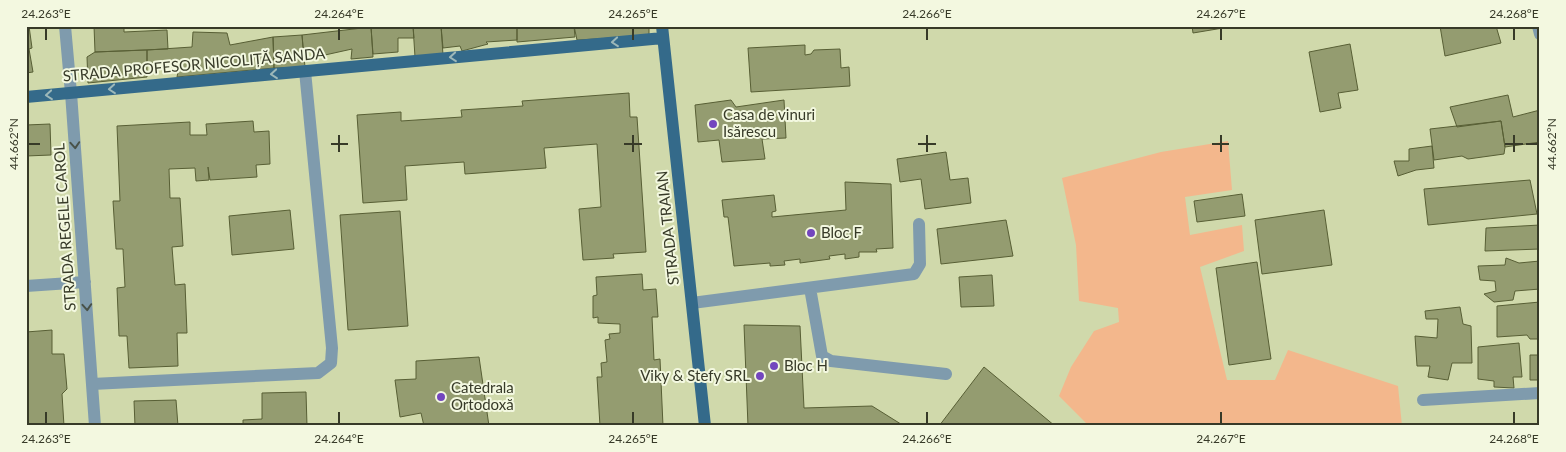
<svg xmlns="http://www.w3.org/2000/svg" width="1566" height="452" font-family="Lato,sans-serif">
<style>
.green{fill:#f3b78c}
.building{fill:#949c70;stroke:#585f35}
.lines{fill:none;stroke-linecap:round;stroke-linejoin:round}
.minor{stroke:#7f9bad;stroke-width:12}
.major{stroke:#346a8a;stroke-width:12}
.oneway{stroke:#9db8b9}
.oneway2{stroke:#495249}
.ticks{fill:none;stroke:#373a28;stroke-width:2}
.poi-dot{fill:#7346be;stroke:#f3f8e0;stroke-width:2}
.labels{text-anchor:middle;stroke-width:4;stroke-linejoin:round;paint-order:stroke}
.street-label{font-size:15px;fill:#373a28;stroke:#f3f8e0}
.poi-label{font-size:15px;fill:#373a28;stroke:#f3f8e0;text-anchor:start}
.neatline{fill:none;stroke:#373a28;stroke-width:2}
.ticks-label{font-size:12px;text-anchor:middle;fill:#373a28}
</style>
<rect width="100%" height="100%" fill="#d0d9ab"/>
<!-- green -->
<path class="green" d="M1228,141L1232,190L1185,197L1190,235L1242,225L1244,251L1200,267L1227,380H1275L1288,350L1398,386L1402,426H1089L1059,396L1071,367L1094,331L1119,322L1118,308L1079,301L1076,245L1062,178L1161,152Z"/>
<!-- building -->
<path class="building" d="M26,26H29L32,48L29,49L33,72L26,73Z
M94,26H124V32L167,30L168,49L95,52Z
M413,26L414,38H398V52L373,54L371,27Z
M413,26H441L443,55L415,57Z
M441,26H517V40L486,42L488,44L462,51L460,46L443,48Z
M517,26H574L575,37L517,42Z
M574,26H649V36L577,40Z
M1192,26H1223V28L1193,33Z
M1440,26H1496L1501,43L1445,56Z
M371,27L373,57L351,59L352,49L316,57L315,50L303,48L302,35Z
M193,32L227,33L230,45L273,37L274,68L177,77L180,61L147,63V50L192,47Z
M302,35L305,67L274,68L273,37Z
M1350,44L1358,90L1338,93L1341,108L1320,112L1309,52Z
M805,45V55L811,54L814,50L840,49L841,68L849,67L850,86L751,92L748,48Z
M147,50V77L88,83L87,57L95,52Z
M629,93L630,117H637L646,252L613,254L614,258L583,260L579,209L601,207L597,144L544,148L546,168L465,174L464,162L405,166L407,200L363,203L357,115L401,112V121L462,117L461,110L523,106L522,101Z
M1508,95L1513,117L1540,110V142L1505,147L1501,121L1457,127L1450,107Z
M731,100L736,107L784,100L786,138L762,139L765,159L722,162L719,140L698,142L695,105Z
M253,121L254,132L269,131L270,164L256,165L257,177L210,180L208,167L209,180L196,181L195,168L169,169L170,198H180L183,246L172,247L175,285L185,284L187,333H177L178,366L129,368L127,336H119L117,288L125,287L123,249H116L113,201H120L117,126L190,122V135H207L206,124Z
M1501,121L1505,147L1504,154L1468,159L1462,156L1434,160L1430,129Z
M50,124L51,155L26,156V125Z
M1432,146L1434,168L1416,170L1398,176L1394,161H1409V149Z
M946,152L950,180L968,178L971,203L925,209L921,179L900,182L897,159Z
M1530,180L1537,214L1428,225L1424,189Z
M845,182L891,184L893,248L876,249L877,252H859V257L845,259V254L829,256L830,259L800,263V259L784,261L785,265L770,266V263L734,266L728,217H724L722,200L774,195L776,211L772,212V217L846,210Z
M1242,194L1245,216L1197,222L1194,201Z
M290,210L294,249L232,255L229,216Z
M1324,210L1332,265L1262,274L1255,220Z
M400,211L408,326L348,330L340,215Z
M1006,220L1013,256L941,264L937,229Z
M1540,225V249L1485,251L1486,228Z
M1506,258L1519,263L1540,261V289L1515,291L1513,300L1494,302L1484,294L1496,291L1495,281L1480,280L1478,266L1505,265Z
M1257,262L1271,359L1229,365L1216,268Z
M642,274L643,290L656,289L658,317H652L654,360L660,359L663,426H600L597,377H602L601,363L607,362L605,340L610,339L609,334L620,333V324L598,323V317L593,318V296L597,295L596,277Z
M992,275L994,306L961,307L959,277Z
M1540,302V339H1530L1527,335L1497,337V306Z
M1460,307L1463,324L1471,326L1472,363H1452L1448,380L1428,377L1430,366H1417L1415,336L1437,338L1438,319H1426L1425,311Z
M744,325L800,326L804,408L872,406L904,426H748Z
M52,330V354H64L67,389L62,394L64,426H26V332Z
M1519,343L1522,377H1513L1514,388L1494,387V381L1478,379V347Z
M1530,355H1540V380H1530Z
M479,357L489,426H424L421,413L400,417L395,380L416,379V361Z
M984,367L1055,426H939Z
M306,392L307,426H243V420L262,419V393Z
M176,400L178,426H135L134,401Z"/>
<g class="lines">
<!-- minor -->
<path class="minor" d="M65,26L71,93L95,426
M1538,26L1540,34
M26,286L85,282
M810,288L822,356L831,361L946,374
M692,303L914,274L920,264L919,224
M92,384L318,373L331,363L332,348L305,71
M1423,400L1540,393"/>
<!-- major -->
<path class="major" d="M662,26L705,426
M26,97L663,38"/>
</g>
<!-- one-way arrows -->
<defs><path id="oneway-chevron" d="M-2-3.5L2.5 0L-2 3.5" fill="none" stroke-width="1.6" stroke-linecap="round" stroke-linejoin="round" transform="scale(1.25)"/></defs>
<g class="oneway">
<use href="#oneway-chevron" transform="translate(615 42) rotate(175)"/>
<use href="#oneway-chevron" transform="translate(453 57) rotate(175)"/>
<use href="#oneway-chevron" transform="translate(274 74) rotate(175)"/>
<use href="#oneway-chevron" transform="translate(112 89) rotate(175)"/>
<use href="#oneway-chevron" transform="translate(49 95) rotate(175)"/>
</g>
<g class="oneway2">
<use href="#oneway-chevron" transform="translate(75 145) rotate(86)"/>
<use href="#oneway-chevron" transform="translate(87 307) rotate(86)"/>
</g>
<!-- ticks -->
<path class="ticks" d="M46,28V40M339,28V40M633,28V40M927,28V40M1221,28V40M1514,28V40M339,135V152M633,135V152M927,135V152M1221,135V152M1514,135V152M28,144H40M331,144H348M624,144H642M918,144H936M1212,144H1229M1505,144H1523M1526,144H1538M46,412V424M339,412V424M633,412V424M927,412V424M1221,412V424M1514,412V424"/>
<!-- markers -->
<g class="poi-dot">
<circle cx="713" cy="124" r="5"/>
<circle cx="811" cy="233" r="5"/>
<circle cx="774" cy="366" r="5"/>
<circle cx="760" cy="376" r="5"/>
<circle cx="441" cy="397" r="5"/>
</g>
<g class="labels">
<!-- street labels -->
<g class="street-label">
<text transform="translate(194 65) rotate(-5)" y="5">STRADA PROFESOR NICOLIȚĂ SANDA</text>
<text transform="translate(65 227) rotate(-94)" y="5">STRADA REGELE CAROL</text>
<text transform="translate(668 228) rotate(-96)" y="5">STRADA TRAIAN</text>
</g>
<!-- poi labels -->
<g class="poi-label">
<text x="723" y="120">Casa de vinuri<tspan x="723" dy="17">Isărescu</tspan></text>
<text x="821" y="238">Bloc F</text>
<text x="784" y="371">Bloc H</text>
<text x="750" y="381" text-anchor="end">Viky &amp; Stefy SRL</text>
<text x="451" y="393">Catedrala<tspan x="451" dy="17">Ortodoxă</tspan></text>
</g>
</g>
<!-- border -->
<rect width="1566" height="452" fill="none" stroke="#f3f8e0" stroke-width="55"/>
<rect x="28" y="28" width="1510" height="396" class="neatline"/>
<g class="ticks-label">
<text x="46" y="18">24.263°E</text>
<text x="339" y="18">24.264°E</text>
<text x="633" y="18">24.265°E</text>
<text x="927" y="18">24.266°E</text>
<text x="1221" y="18">24.267°E</text>
<text x="1514" y="18">24.268°E</text>
<text transform="translate(14 144) rotate(-90)" y="4">44.662°N</text>
<text transform="translate(1552 144) rotate(-90)" y="4">44.662°N</text>
<text x="46" y="443">24.263°E</text>
<text x="339" y="443">24.264°E</text>
<text x="633" y="443">24.265°E</text>
<text x="927" y="443">24.266°E</text>
<text x="1221" y="443">24.267°E</text>
<text x="1514" y="443">24.268°E</text>
</g>
</svg>
